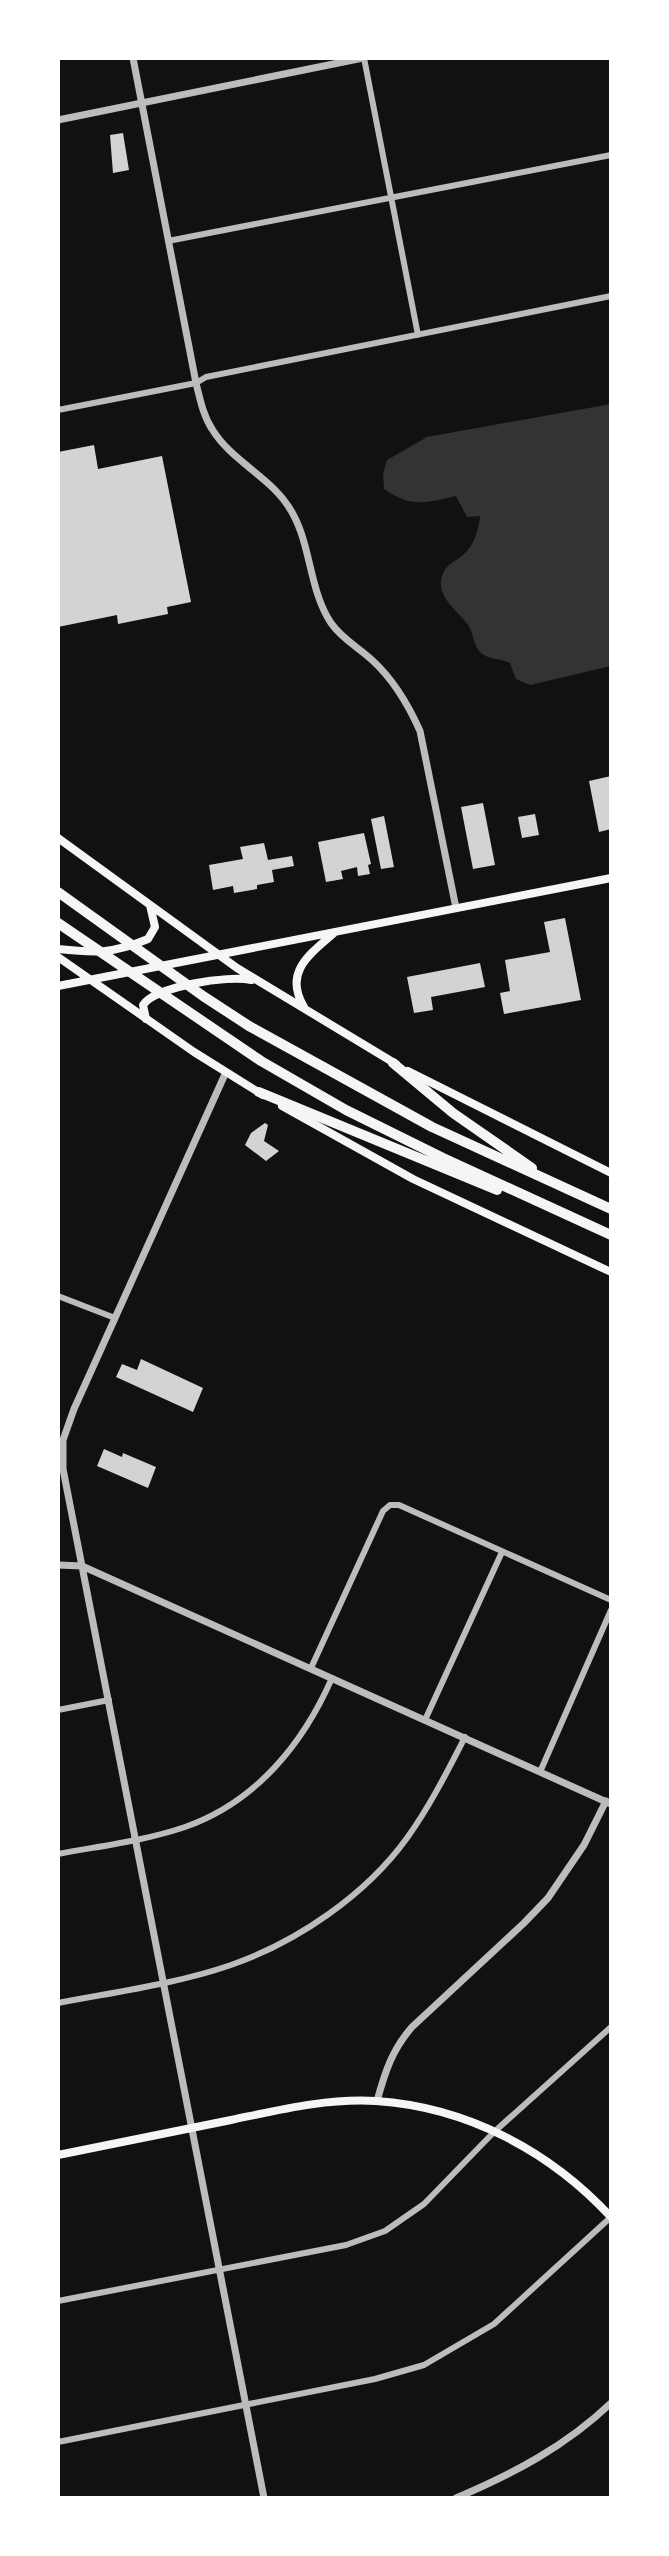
<svg xmlns="http://www.w3.org/2000/svg" width="669" height="2556" font-family="'Exo 2',sans-serif">
<style>
.water{fill:#333}
.building{fill:#d3d3d3}
.lines{fill:none;stroke-linecap:round;stroke-linejoin:round}
.minor{stroke:#bcbcbc;stroke-width:6}
.tertiary{stroke:#bcbcbc;stroke-width:7}
.secondary{stroke:#f5f5f5;stroke-width:8}
.motorway{stroke:#f5f5f5;stroke-width:10}
</style>
<rect width="100%" height="100%" fill="#111"/>
<!-- water -->
<path class="water" d="M611,404V666L530,685L516,679L510,663C500,658 489,660 481,653C473,646 474,633 468,625C457,609 432,595 444,571C448,564 457,560 463,555C474,546 479,529 480,516L467,517L456,496C424,503 412,508 384,489L383,473L387,460L427,437Z"/>
<!-- building -->
<path class="building" d="M123,133L129,170L113,173L110,135Z
M94,445L98,469L162,456L191,602L167,607L168,614L118,624L117,615L58,627V452Z
M611,776V829L599,832L589,781Z
M483,803L495,865L473,869L461,807Z
M535,814L539,835L522,838L518,817Z
M384,816L394,867L381,869L371,819Z
M364,833L371,864L368,865L370,874L358,876L357,867L341,871L343,879L326,882L318,842Z
M264,843L268,860L292,856L294,866L272,870L274,882L257,885V889L234,893L233,886L213,890L209,865L243,859L240,847Z
M565,918L581,1000L504,1014L500,993L510,991L505,960L550,952L544,922Z
M480,963L485,987L431,997L433,1010L414,1013L407,977Z
M265,1123L268,1125L264,1141L279,1151L266,1161L245,1145L251,1133Z
M141,1359L203,1388L193,1412L116,1377L122,1364L137,1370Z
M104,1449L122,1457L123,1453L156,1467L148,1488L97,1466Z"/>
<g class="lines">
<!-- minor -->
<path class="minor" d="M364,58L418,335
M168,241L611,155
M58,410L196,383L206,377L611,296
M58,1296L115,1318
M311,1668L383,1511L390,1505H399L611,1600
M58,1710L109,1700
M425,1720L502,1552
M540,1772L611,1610
M58,1854C100,1846 144,1841 185,1827C256,1802 303,1744 332,1678
M58,2003C115,1992 176,1984 231,1965C297,1942 366,1895 407,1838C430,1806 447,1772 465,1737
M58,2301L346,2245L385,2231L424,2204L494,2132L611,2027
M58,2442L375,2379L424,2365L494,2324L611,2217"/>
<!-- tertiary -->
<path class="tertiary" d="M133,58L196,383C200,399 203,415 212,429C230,459 266,475 286,503C312,538 307,587 331,623C342,639 358,647 372,660C394,680 408,704 420,731L456,908
M58,120L363,58
M226,1072L74,1409L63,1440V1469L264,2498
M58,1565L82,1566L611,1804
M377,2101C385,2072 392,2050 412,2027L524,1923L548,1898L584,1845L606,1801
M456,2498C513,2474 566,2446 611,2403"/>
<!-- secondary -->
<path class="secondary" d="M58,838L237,968L396,1064
M58,949C95,953 112,954 148,939L155,927L150,905
M58,957L194,1052L263,1095
M58,986L611,878
M304,1007C283,972 310,954 334,933
M146,1019L143,1005C156,986 229,975 251,980
M408,1071L611,1173
M282,1106L413,1179L611,1272
M58,2155C116,2143 174,2131 231,2120C279,2110 327,2098 376,2101C467,2107 550,2151 611,2217"/>
<!-- motorway -->
<path class="motorway" d="M58,892L203,996L249,1026L432,1127L611,1209
M58,923L261,1061L346,1110L443,1158L611,1235
M393,1063L453,1113L532,1168
M259,1092L497,1190"/>
</g>
<!-- border -->
<rect width="669" height="2556" fill="none" stroke="#ffffff" stroke-width="120"/>
</svg>
